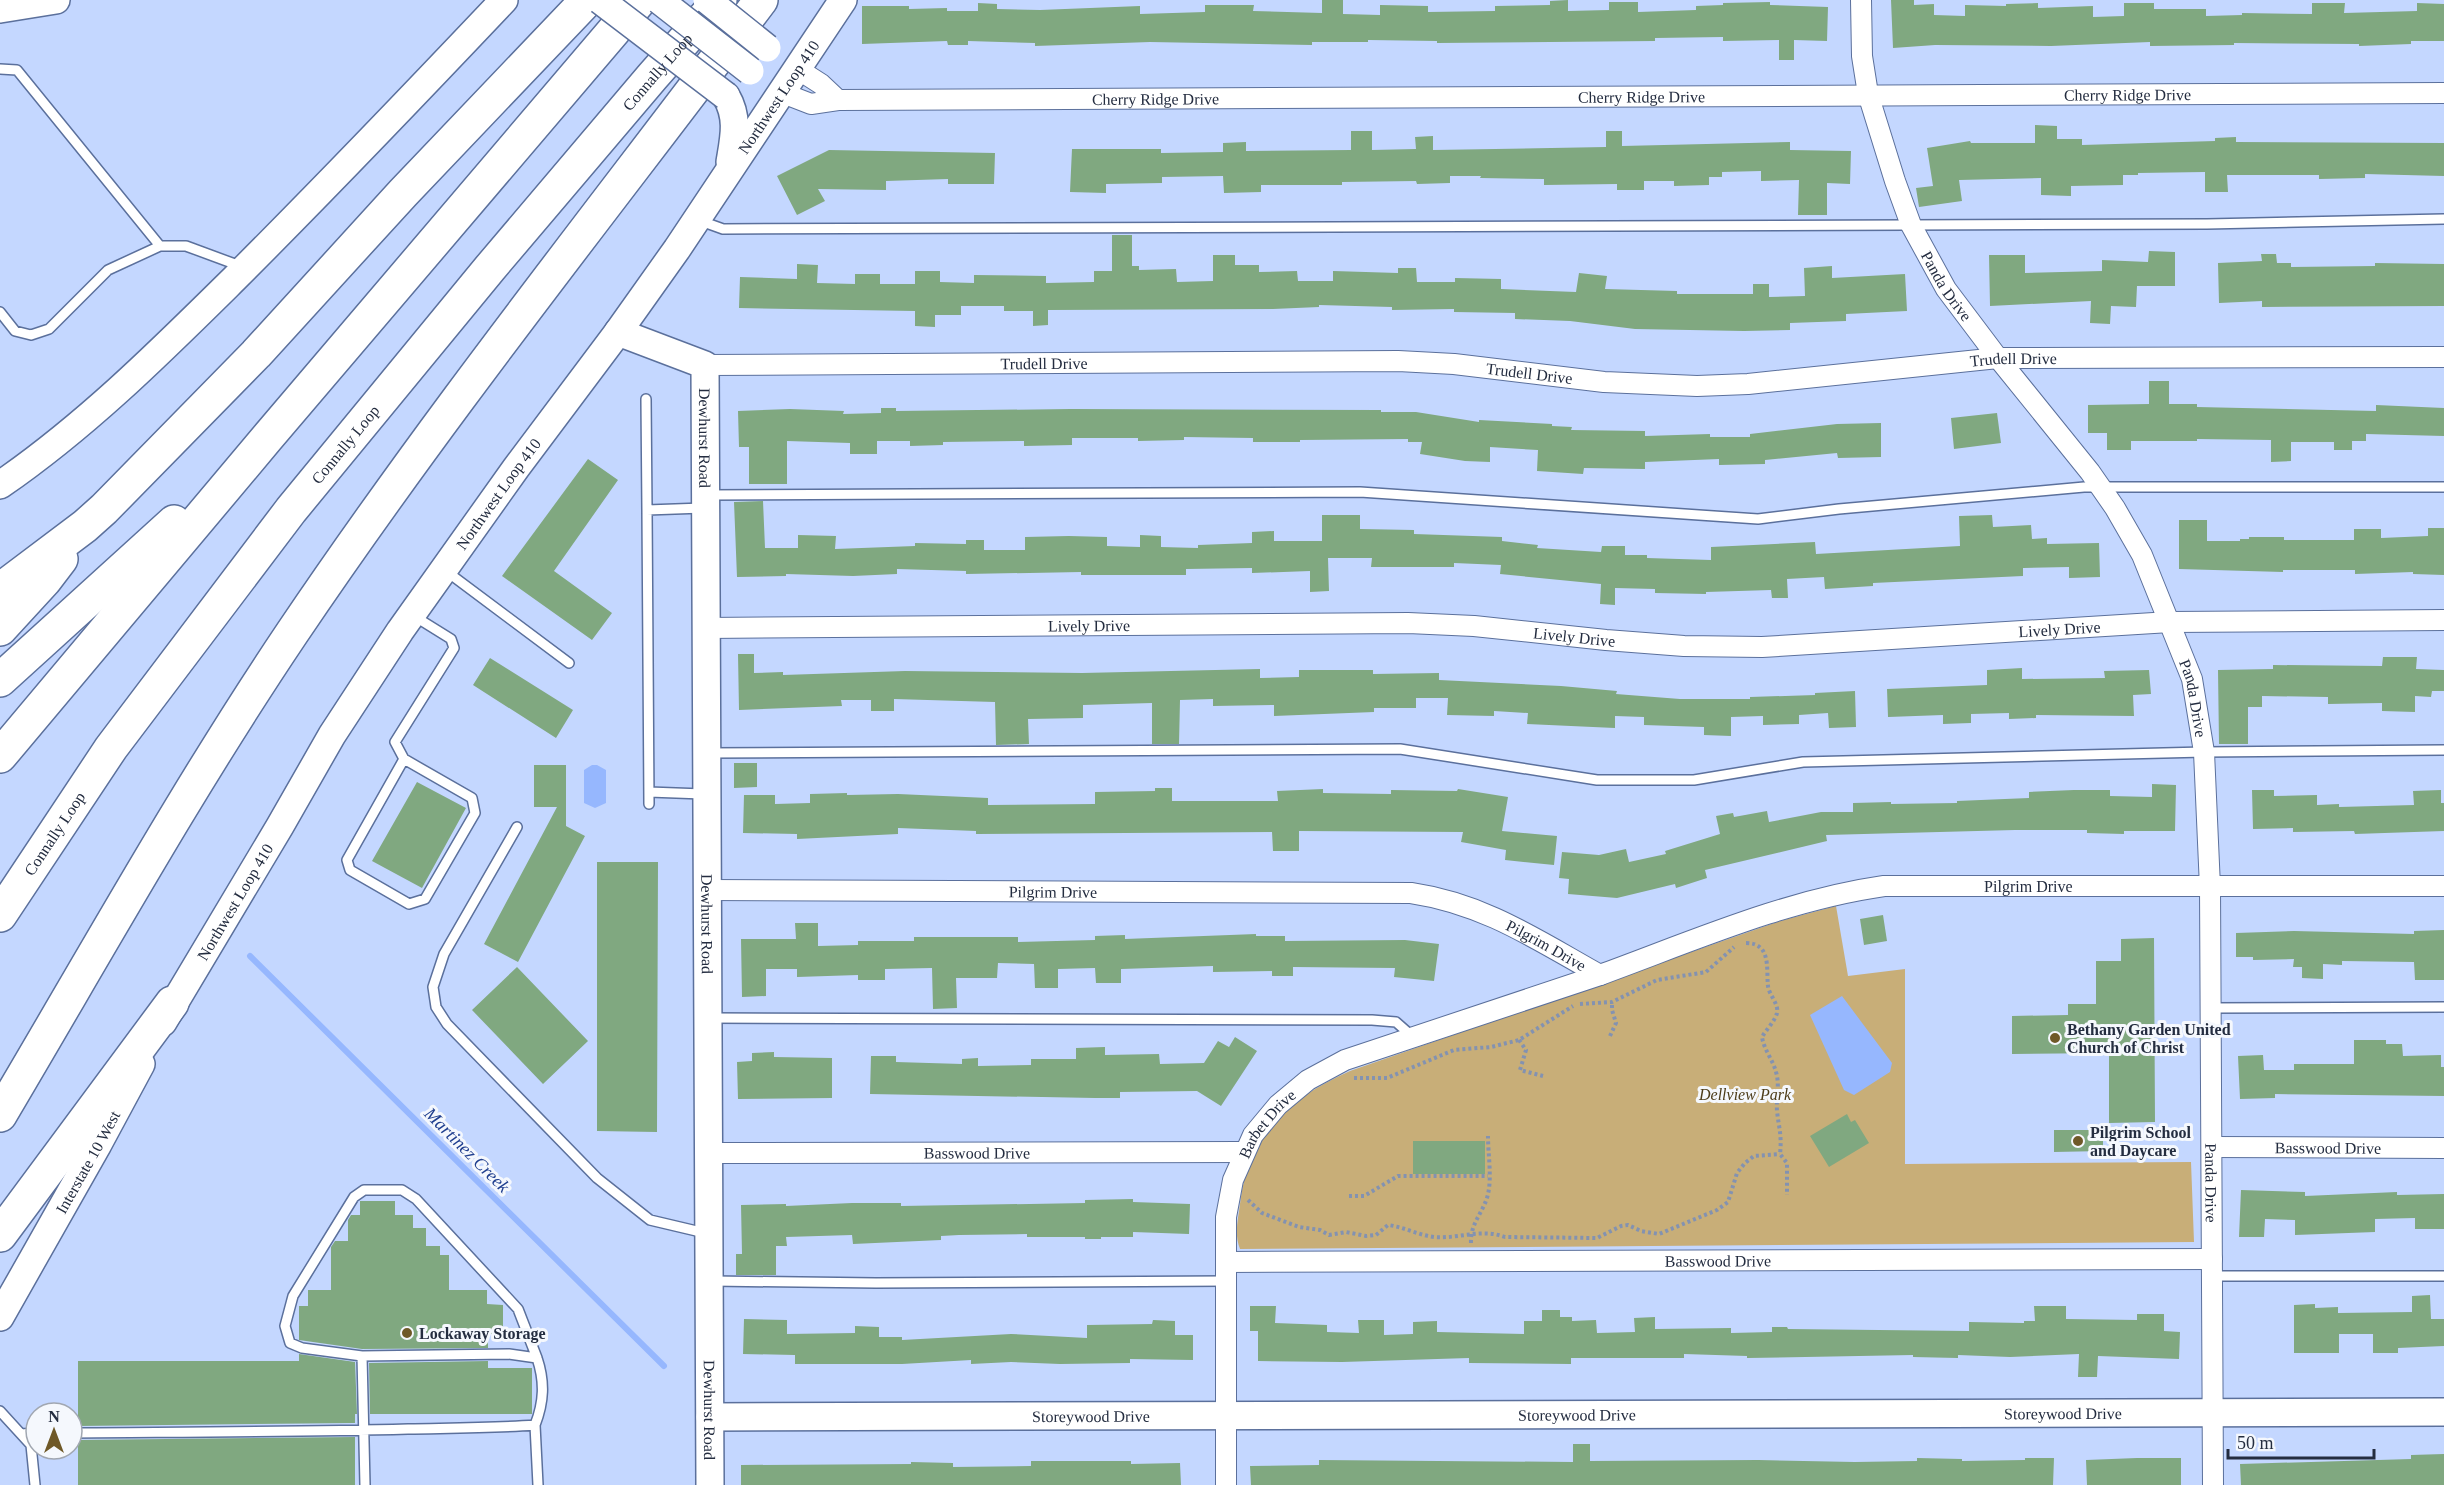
<svg xmlns="http://www.w3.org/2000/svg" width="2444" height="1485" font-family="'Times New Roman',serif">
<style>
.green{fill:#c8ae78}
.water{fill:#96b7fe}
.lines{fill:none;stroke-linecap:round;stroke-linejoin:round}
.stream{stroke:#96b7fe;stroke-width:6}
.building{fill:#80a880}
.lane-casing{stroke:#5b709c;stroke-width:12}
.street-casing{stroke:#5b709c;stroke-width:22}
.secondary-casing{stroke:#5b709c;stroke-width:30}
.highway-casing{stroke:#5b709c;stroke-width:36}
.path{stroke:#8392b1;stroke-width:4;stroke-dasharray:3 3;stroke-linecap:butt}
.lane{stroke:#fff;stroke-width:9}
.street{stroke:#fff;stroke-width:20}
.secondary{stroke:#fff;stroke-width:27}
.highway{stroke:#fff;stroke-width:33}
.secondary-bridge-casing{stroke:#5b709c;stroke-width:30;stroke-linecap:butt}
.secondary-bridge{stroke:#fff;stroke-width:27}
.poi-dot{fill:#6f5928;stroke:#f5f8fd;stroke-width:2}
.labels{text-anchor:middle;stroke-width:6;stroke-linejoin:round;paint-order:stroke}
.street-label{font-size:16px;fill:#242d40;stroke:#f5f8fd}
.poi-label{font-size:16px;font-weight:bold;fill:#242d40;stroke:#f5f8fd;text-anchor:start}
.park-label{font-size:16px;font-style:italic;fill:#4d3d1a;stroke:#f5f8fd}
.water-label{font-size:18px;font-style:italic;fill:#203f8f;stroke:#f5f8fd}
</style>
<rect width="100%" height="100%" fill="#c4d7ff"/>
<!-- green -->
<path class="green" d="M1836,906L1848,976L1905,969V1164L2191,1162L2194,1242L1240,1249C1234,1234 1238,1220 1240,1204C1248,1134 1289,1098 1350,1071L1780,921Z"/>
<!-- water -->
<path class="water" d="M592,765H597L606,770V803L595,808L584,803V770Z
M1842,996L1892,1063L1890,1072L1854,1095L1844,1090L1810,1015Z"/>
<g class="lines">
<!-- stream -->
<path class="stream" d="M250,956L664,1366"/>
</g>
<!-- building -->
<path class="building" d="M1322,0H1343V14L1380,15V5L1428,6V12L1495,11V6L1550,5V1L1568,0V11L1609,10V2H1638V12L1696,10V6L1723,5V3L1770,2V5L1828,7L1827,41L1794,40V60H1779V40L1723,41V37L1655,38V41L1437,43V41L1368,40V42H1312V45L1150,42L1035,46V43L968,41V45H948L947,41L862,44V6H909V9L947,8V11H978V3L997,4V9L1040,10L1140,6V14L1205,12V5H1254L1253,11L1322,13Z
M1891,0H1914V5L1934,4V15L1965,16V5L2006,6V4L2038,3V8L2093,6V17L2124,16V3H2154V9H2206V16L2242,15V13L2312,14V3H2345L2344,13L2417,11V3L2444,4V41H2411V44L2359,46V44L2234,43V45L2150,46V42L2051,46L1935,45L1893,48Z
M2035,125L2057,126V139H2082V145L2215,141V138L2236,137V142L2444,143V176L2365,174V178L2319,179V175H2227L2228,192H2205V172L2138,173V175H2123V185L2071,186V196L2041,195V178L1959,180L1962,201L1919,207L1916,188L1933,186L1927,148L1970,141L1971,143H2035Z
M1351,131H1372V150L1416,149L1415,137L1433,136V150L1606,147V131H1622V146L1790,142V150L1851,151L1850,184L1827,183V215H1798L1799,180L1761,181V171L1722,172V177H1709V185L1674,186V181H1644V190H1617V184L1544,185V179L1480,178L1481,176H1450V183L1417,184L1416,181L1342,182V185H1261V192L1224,193L1223,176L1162,177V183L1106,184V193L1070,192L1072,149H1161V153L1223,152V143L1246,142V151L1351,150Z
M829,150L995,153L994,184H948V179L886,181V190L818,189L825,201L797,215L777,176Z
M1112,235H1132V266H1139V270L1176,269L1177,282L1213,281V255H1235V265H1259V272L1297,271L1298,281H1333V271L1398,273V268H1416L1417,282H1455V278L1501,279V289L1576,292L1579,273L1607,276L1605,289L1677,291V294H1753V284H1769V297L1805,296L1804,268L1832,266V278L1905,274L1907,311L1846,314V321L1790,323V330L1744,331L1635,329L1570,321L1515,319V313L1454,312V309L1392,310V307L1319,305V307L1273,309L1048,310V325L1033,326V311H1004V306H961V315H935V327L915,326V311L739,308L740,277L797,279V264L818,265L817,283L855,284V274H880V284H915V271H940V282L974,283V275L1046,276V283L1094,282V271H1112Z
M2149,251L2175,252V286H2137L2136,307L2111,306L2110,324L2090,323L2091,301L1990,306L1989,255H2025V273L2102,271V260L2148,262Z
M2261,254H2276L2277,263H2291V267L2375,266V263L2444,264V306L2262,307V301L2219,303L2218,263L2262,261Z
M2149,381H2169V404H2197V407L2376,411V405L2444,408V436L2366,434V441H2352V450H2334V442H2291V461L2271,462V440L2197,439V441H2131V450H2107V433H2088V405L2149,404Z
M881,408H896V411L1071,409L1381,410V412H1416L1479,422V420L1552,424V426L1572,427L1571,430L1645,431V436L1710,434V437H1750V434L1837,424L1881,423V457L1838,458L1837,453L1765,460V464L1719,465V459L1645,462V469L1584,468L1583,474L1537,471L1538,450L1490,447V462L1465,461L1420,454L1422,442H1408V439L1300,440V442H1253V438L1184,437V440L1138,441V438H1072V445L1024,446V441L943,442V445L910,446V441H877V454H850V443L787,441V484H749V447H739L738,411L790,409L844,411L843,414L881,413Z
M1997,413L2001,443L1954,449L1951,418Z
M588,459L618,480L554,571L612,613L592,640L502,576Z
M763,501L765,548H798V535L836,536L835,549L915,546V543L966,544V540H984V550H1025V537L1069,536L1107,537V546L1140,547V535L1161,536V547L1198,548V545L1252,543V532L1274,531V541H1322V515H1360V529L1414,530V534L1502,537V541L1538,545L1537,548L1601,552L1602,546H1625V555H1647V558L1711,560V547L1815,542L1816,554L1960,546L1959,516L1992,515L1993,527L2031,525L2032,539L2047,538V544L2099,543L2100,577L2069,578V567L2023,568V576L1873,583V586L1825,589L1824,577L1787,579L1788,598H1772L1771,590L1706,592V594L1655,593V589L1615,588V605L1600,604L1601,584L1500,574L1501,565L1454,563V567H1371L1372,558H1328L1329,591L1310,592V571L1252,573V568L1186,569V575H1081V572L966,574V571L897,569V574L853,576L786,574V576L737,577L734,502Z
M2179,520H2207V541H2240V539H2249V537H2284V540H2354V529H2381V538L2428,536V528H2444V575L2413,574V572L2355,574V570H2283V572L2179,569Z
M738,654H754V673L783,672V675L905,671L1082,673L1260,669V678L1299,677V670H1373V674L1439,673V680L1561,686L1617,691L1616,694L1680,699H1750V697L1815,695V693L1855,691L1856,727L1829,728L1828,713L1799,715V724L1763,725V716L1731,717V736L1704,735V727L1644,725V717L1615,716V728L1527,724L1528,713L1494,711V716L1447,715L1448,698H1416V708H1374V712L1274,716V705L1213,706V699L1180,700L1179,744H1152V703L1083,705V718L1028,719L1029,744L996,745L995,702L894,699V711H871V700H841L842,706L739,710Z
M2383,657H2417L2416,669L2444,670V691H2432L2431,697L2415,696V712L2382,711V703L2328,704V697L2262,696V707H2248V744H2219L2218,670L2273,669V665L2382,666Z
M490,658L573,710L556,738L473,685Z
M2022,668V679L2105,678L2104,671L2149,670L2151,694L2133,695L2134,716L2036,715V718L2009,719V713L1971,714V723L1943,724V715L1888,717L1887,689L1987,685V670Z
M734,763H757V787L734,788Z
M534,765H566V826L585,836L518,962L484,944L557,807H534Z
M417,782L466,808L422,888L372,861Z
M2152,784L2176,785L2175,831H2124V834L2087,833V830H2015L1826,835L1827,841L1705,870L1707,878L1676,888L1675,884L1617,898L1568,894L1569,879L1559,878L1562,852L1599,855L1626,849L1629,862L1666,854L1665,851L1720,834L1716,816L1733,813L1734,817L1767,811L1769,822L1821,812H1853V803L1891,802V804L1957,803V801L2029,798V792L2074,790H2110V796L2152,797Z
M1155,788H1172V801H1278L1277,791L1323,789V793L1391,794V790L1457,791L1458,789L1508,797L1502,831L1557,836L1554,865L1505,860L1506,850L1461,842L1463,832L1299,831V851H1273L1272,832L976,834V831L898,828V834L797,839V834L743,833L744,795H775V804L810,803V794L847,793V795L898,794L988,798V805L1095,804V792L1155,791Z
M2252,790H2274V796L2317,795V805L2339,804V807L2414,805L2413,791L2441,790V803H2444V831L2355,834L2354,831L2293,832V828L2253,829Z
M597,862H658L657,1132L597,1131Z
M1883,915L1887,941L1864,945L1860,919Z
M795,923H818V946L858,945V941H914V937H1018V942L1095,940V936L1125,935V939L1256,934V936H1285V941L1405,940L1439,944L1434,981L1394,977L1395,968L1293,967V976H1272V971L1213,972V966L1121,969V983H1096L1095,968L1058,969V988H1035L1034,964L998,963L997,978H956L957,1008L933,1009L932,968L885,969V980H858V975L797,977V969H766V996L742,997L741,939H796Z
M2444,930V980H2415L2414,962L2342,961V965L2323,964V979L2302,978V967H2293L2294,959L2253,960V957H2236V933L2294,931L2414,934V931Z
M2154,938L2155,1122L2109,1123V1053L2012,1054V1016L2068,1015V1004H2096V961H2121V939Z
M517,967L588,1041L543,1084L472,1010Z
M1235,1037L1257,1051L1221,1106L1197,1091L1120,1092V1098H1095L870,1094L871,1056H896V1062L962,1064V1059L978,1058V1066L1031,1065V1059H1076V1048L1105,1047V1055L1159,1054L1160,1064L1204,1063L1218,1041L1229,1047Z
M2354,1040H2386V1044H2402L2403,1056L2441,1055V1067H2444V1096L2275,1094V1098L2240,1099L2238,1056L2263,1055L2264,1070H2294V1064H2354Z
M774,1052V1057L832,1058V1098L738,1099L737,1062L752,1061V1053Z
M1847,1114L1851,1122L1855,1120L1869,1143L1829,1167L1810,1136Z
M2054,1130H2103V1151L2054,1152Z
M1413,1141H1485V1174H1413Z
M2241,1190L2305,1192V1196L2397,1192V1195L2444,1194V1229H2415V1218L2375,1219V1232L2295,1235V1220L2265,1219L2264,1237H2239Z
M1133,1199V1202L1190,1204L1189,1234L1133,1232V1237H1101V1239H1085V1237H1027V1234L959,1235L941,1236V1240L853,1244L852,1235L786,1237L787,1246H776V1275H736V1254H742L741,1205L786,1204V1206L852,1203H901V1206L1085,1203V1200Z
M360,1201H395V1215H413V1228H426V1246H440V1255H449V1290H487V1304L503,1305V1334H488V1348L362,1349L299,1340V1306H308V1290H331V1247L335,1241H348V1220L351,1215H360Z
M2430,1295L2431,1319H2444V1346L2398,1348V1353H2373V1334H2339V1353H2294V1305L2315,1304V1308L2338,1307V1313L2412,1312V1296Z
M1250,1306H1276L1275,1323L1327,1325V1332L1359,1333L1358,1320H1384V1335L1413,1334V1322L1437,1321V1332L1524,1334V1321H1542V1310H1560V1317H1572V1321L1596,1320L1597,1333L1635,1332L1634,1318L1655,1317V1329L1731,1328V1333L1772,1332V1327H1787L1788,1329L1969,1331V1322L2024,1323V1321H2035L2034,1306H2066V1319L2137,1320V1314H2164V1331L2180,1332L2179,1359L2098,1356L2097,1377H2078L2079,1354L2010,1357L1958,1355V1358L1913,1357V1355L1747,1358V1356L1684,1354V1358H1571V1364L1469,1363V1358L1342,1362L1258,1361V1331H1250Z
M744,1319L787,1320V1334L855,1333V1326L879,1327V1337H902V1340L1011,1334L1087,1338V1325L1152,1324L1153,1320L1175,1321V1335H1193V1360L1130,1359V1363L1060,1364L1011,1362L971,1364V1360L902,1364H795V1355L743,1354Z
M299,1354L355,1362L357,1414H355V1423L78,1426V1361H299Z
M488,1361V1368H532V1414H370L369,1363Z
M355,1437V1485H78V1440Z
M1573,1444H1590V1461L1758,1460L1855,1462L1917,1461V1458L1962,1459V1461L2025,1460V1458H2054L2053,1485H1251L1250,1466L1319,1465V1460L1573,1462Z
M2444,1454V1485H2241L2240,1464L2411,1459V1455Z
M2137,1458H2181V1485H2087L2086,1460Z
M1031,1461H1131V1464L1180,1463L1181,1485H741V1465L911,1464V1462L953,1463V1467L1031,1466Z"/>
<g class="lines">
<!-- lane casing -->
<g class="lane-casing">
<path id="lane" d="M0,69L17,70L160,246
M698,220L723,229L2207,224L2444,219
M0,312L15,331L31,335L49,329L108,270L160,246H186L243,267
M646,399L647,510L703,508
M709,495L1360,492L1758,519L1839,509L2084,487H2444
M647,510L649,804
M446,571L569,663
M709,753L1400,749L1597,780H1694L1803,762L2204,752L2444,750
M404,759L472,798L475,813L425,899L409,904L350,870L347,860L404,759L395,742L454,648L451,639L414,616
M649,792L703,794
M517,827L444,954L433,987L436,1007L447,1024L597,1178L650,1220L705,1233
M2211,1008L2444,1007
M711,1018L1372,1020L1396,1022L1413,1037
M2212,1276H2444
M713,1281L876,1283L1226,1281
M362,1356L302,1348L290,1343L285,1326L293,1296L354,1197L364,1190H402L416,1199L518,1309L537,1358
M0,1411L31,1445L35,1485
M535,1425L538,1485
M72,1433C184,1432 296,1432 408,1429C451,1428 493,1428 535,1425C544,1402 545,1382 537,1358L509,1354L362,1356L365,1485
M21,1434L36,1433"/>
</g>
<!-- street casing -->
<g class="street-casing">
<g id="street">
<path id="s1" d="M1861,0L1862,56L1868,94L1895,181L1911,225L1946,289L1998,358L2090,472L2115,508L2142,555L2192,679L2204,752L2210,887L2213,1485"/>
<path d="M796,68L821,84L838,100"/>
<path id="s2" d="M780,92L811,104L838,100L2444,93"/>
<path id="s3" d="M705,365L1398,361L1454,364L1604,382L1697,386L1748,384L1998,358L2444,357"/>
<path id="s4" d="M705,628L1408,623L1474,626L1606,640L1684,646L1762,647L2170,622L2444,620"/>
<path id="s5" d="M708,890L1411,893C1485,904 1537,940 1600,975C1693,941 1786,900 1884,886H2444"/>
<path id="s6" d="M2212,1147L2444,1148"/>
<path id="s7" d="M711,1153L1244,1152"/>
<path id="s8" d="M1226,1262L2212,1259"/>
<path id="s9" d="M1226,1485V1217L1233,1180L1253,1135L1278,1105L1308,1080L1345,1060L1600,975"/>
</g>
</g>
<!-- secondary casing -->
<g class="secondary-casing">
<g id="secondary">
<path d="M0,9L56,0"/>
<path d="M726,96C739,118 734,138 730,162"/>
<path id="s10" d="M618,332L705,365C705,738 710,1112 710,1485"/>
<path d="M0,485C87,425 160,352 235,278C326,187 415,94 504,0"/>
<path id="s11" d="M163,1022L280,826L332,735L400,631L516,468L618,332L677,249L843,0"/>
<path id="s12" d="M0,1317L98,1144L141,1064"/>
<path id="s13" d="M710,1417L2444,1412"/>
</g>
</g>
<!-- highway casing -->
<g class="highway-casing">
<g id="highway">
<path d="M0,590L85,526L104,509L256,354L403,193L587,0"/>
<path d="M0,629L45,580L61,559"/>
<path d="M0,680L174,522"/>
<path d="M0,756L267,438L640,0"/>
<path id="s14" d="M0,915L111,748L291,510L490,268L652,77L720,0"/>
<path d="M0,1115C96,953 187,789 292,633C439,415 603,210 761,0"/>
<path d="M0,1235L172,1003"/>
</g>
</g>
<!-- path -->
<path class="path" d="M1746,943C1772,943 1766,970 1768,986C1769,995 1779,1004 1777,1013C1775,1021 1766,1030 1762,1037C1764,1050 1773,1060 1776,1072C1780,1085 1776,1098 1777,1111C1779,1129 1782,1135 1780,1154L1787,1163V1195
M1580,1004L1612,1002L1657,980L1706,972L1734,947
M1610,1036L1616,1023L1612,1010V1002
M1519,1040L1526,1050L1520,1070L1543,1076
M1354,1078H1387L1454,1050L1491,1047L1519,1040L1573,1006
M1349,1196H1364L1398,1176H1488
M1248,1200L1262,1213L1299,1227L1320,1230L1329,1235L1346,1232L1366,1236L1376,1235L1388,1225C1404,1227 1418,1235 1434,1237C1459,1239 1481,1228 1505,1237L1597,1238L1621,1226L1628,1225L1641,1231L1659,1234L1717,1210L1728,1202L1737,1173L1745,1163L1754,1156L1780,1154
M1471,1243C1470,1223 1484,1212 1488,1194C1492,1177 1488,1154 1488,1136"/>
<!-- lane -->
<use href="#lane" class="lane"/>
<!-- street -->
<use href="#street" class="street"/>
<!-- secondary -->
<use href="#secondary" class="secondary"/>
<!-- highway -->
<use href="#highway" class="highway"/>
<!-- secondary-bridge casing -->
<g class="secondary-bridge-casing">
<path id="secondary-bridge" d="M600,0L726,96
M659,0L750,71
M707,0L767,48"/>
</g>
<!-- secondary-bridge -->
<use href="#secondary-bridge" class="secondary-bridge"/>
</g>
<!-- markers -->
<g class="poi-dot">
<circle cx="2055" cy="1038" r="6"/>
<circle cx="2078" cy="1141" r="6"/>
<circle cx="407" cy="1333" r="6"/>
</g>
<g class="labels">
<!-- street labels -->
<g class="street-label">
<text dy="6" stroke="none"><textPath href="#s14" startOffset="1070">Connally Loop</textPath></text>
<text dy="6" stroke="none"><textPath href="#s2" startOffset="1350">Cherry Ridge Drive</textPath></text>
<text dy="6" stroke="none"><textPath href="#s2" startOffset="864">Cherry Ridge Drive</textPath></text>
<text dy="6" stroke="none"><textPath href="#s11" startOffset="1112">Northwest Loop 410</textPath></text>
<text dy="6" stroke="none"><textPath href="#s2" startOffset="378">Cherry Ridge Drive</textPath></text>
<text dy="6" stroke="none"><textPath href="#s1" startOffset="303">Panda Drive</textPath></text>
<text dy="6" stroke="none"><textPath href="#s3" startOffset="1311">Trudell Drive</textPath></text>
<text dy="6" stroke="none"><textPath href="#s3" startOffset="339">Trudell Drive</textPath></text>
<text dy="6" stroke="none"><textPath href="#s3" startOffset="825">Trudell Drive</textPath></text>
<text dy="6" stroke="none"><textPath href="#s10" startOffset="166">Dewhurst Road</textPath></text>
<text dy="6" stroke="none"><textPath href="#s14" startOffset="584">Connally Loop</textPath></text>
<text dy="6" stroke="none"><textPath href="#s11" startOffset="626">Northwest Loop 410</textPath></text>
<text dy="6" stroke="none"><textPath href="#s4" startOffset="384">Lively Drive</textPath></text>
<text dy="6" stroke="none"><textPath href="#s4" startOffset="1356">Lively Drive</textPath></text>
<text dy="6" stroke="none"><textPath href="#s4" startOffset="870">Lively Drive</textPath></text>
<text dy="6" stroke="none"><textPath href="#s1" startOffset="789">Panda Drive</textPath></text>
<text dy="6" stroke="none"><textPath href="#s14" startOffset="98">Connally Loop</textPath></text>
<text dy="6" stroke="none"><textPath href="#s5" startOffset="1353">Pilgrim Drive</textPath></text>
<text dy="6" stroke="none"><textPath href="#s5" startOffset="345">Pilgrim Drive</textPath></text>
<text dy="6" stroke="none"><textPath href="#s11" startOffset="140">Northwest Loop 410</textPath></text>
<text dy="6" stroke="none"><textPath href="#s10" startOffset="652">Dewhurst Road</textPath></text>
<text dy="6" stroke="none"><textPath href="#s5" startOffset="849">Pilgrim Drive</textPath></text>
<text dy="6" stroke="none"><textPath href="#s9" startOffset="372">Barbet Drive</textPath></text>
<text dy="6" stroke="none"><textPath href="#s6" startOffset="116">Basswood Drive</textPath></text>
<text dy="6" stroke="none"><textPath href="#s7" startOffset="266">Basswood Drive</textPath></text>
<text dy="6" stroke="none"><textPath href="#s12" startOffset="178">Interstate 10 West</textPath></text>
<text dy="6" stroke="none"><textPath href="#s1" startOffset="1275">Panda Drive</textPath></text>
<text dy="6" stroke="none"><textPath href="#s8" startOffset="492">Basswood Drive</textPath></text>
<text dy="6" stroke="none"><textPath href="#s10" startOffset="1138">Dewhurst Road</textPath></text>
<text dy="6" stroke="none"><textPath href="#s13" startOffset="1353">Storeywood Drive</textPath></text>
<text dy="6" stroke="none"><textPath href="#s13" startOffset="867">Storeywood Drive</textPath></text>
<text dy="6" stroke="none"><textPath href="#s13" startOffset="381">Storeywood Drive</textPath></text>
</g>
<!-- poi labels -->
<g class="poi-label">
<text x="2067" y="1035">Bethany Garden United<tspan x="2067" dy="18">Church of Christ</tspan></text>
<text x="2090" y="1138">Pilgrim School<tspan x="2090" dy="18">and Daycare</tspan></text>
<text x="419" y="1339">Lockaway Storage</text>
</g>
<!-- park labels -->
<g class="park-label">
<text x="1745" y="1100">Dellview Park</text>
</g>
<!-- water labels -->
<g class="water-label">
<text transform="translate(467 1150) rotate(45)" y="6">Martinez Creek</text>
</g>
</g>
<!-- north arrow -->
<g transform="translate(54 1431)"><circle r="28" fill="#f5f8fd" stroke="#a1a7b1" stroke-width="1.5"/>
<path d="M0-4.5L10 22L0 15L-10 22Z" fill="#6f5928"/>
<text y="-9" font-size="16" font-weight="bold" text-anchor="middle" fill="#242d40">N</text>
</g>
<!-- scale -->
<path d="M2228 1449v9h146v-9" fill="none" stroke="#242d40" stroke-width="3"/>
<text x="2237" y="1449" font-size="18" fill="#242d40" stroke="#f5f8fd" stroke-width="4.5" paint-order="stroke">50 m</text>
</svg>
